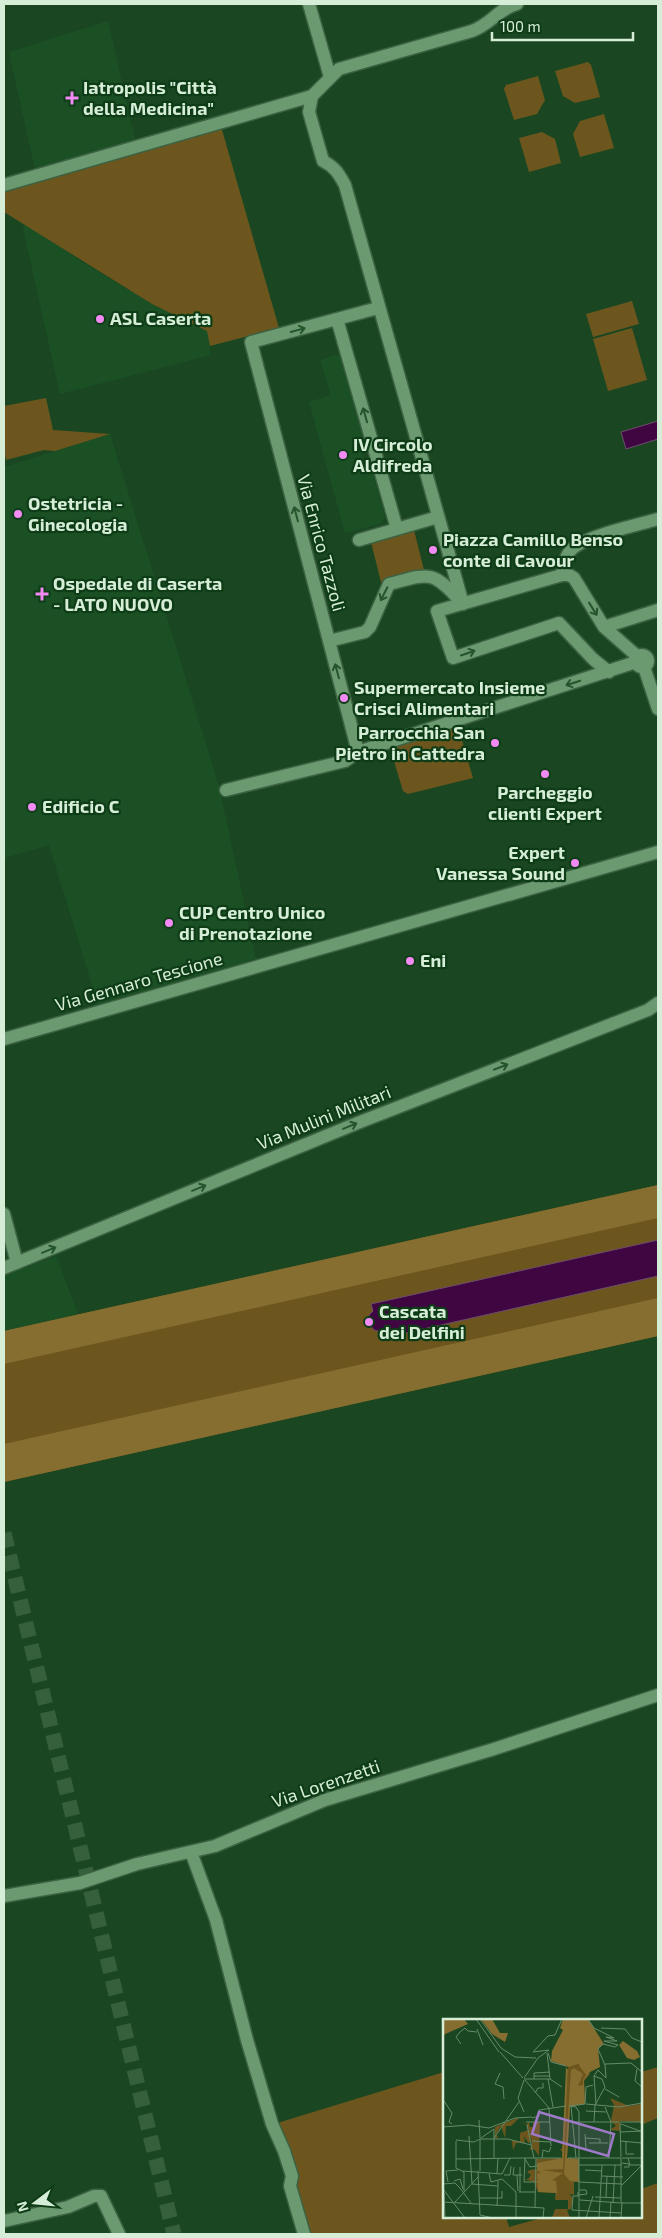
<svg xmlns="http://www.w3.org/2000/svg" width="662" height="2238" font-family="'Exo 2',sans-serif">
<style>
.built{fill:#1b5025}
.green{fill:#6c561e}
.forest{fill:#866d30}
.water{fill:#400642;stroke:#6d4c6f}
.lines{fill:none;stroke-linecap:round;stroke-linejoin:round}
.highway-tunnel{stroke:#36603c;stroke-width:15;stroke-dasharray:15 8;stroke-linecap:butt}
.minor-casing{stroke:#3c6242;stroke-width:15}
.minor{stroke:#6b9a70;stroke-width:12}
.oneway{stroke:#25542d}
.poi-dot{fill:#f28af3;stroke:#0e3c17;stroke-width:2}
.labels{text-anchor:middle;stroke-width:4.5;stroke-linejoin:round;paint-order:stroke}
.poi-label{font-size:18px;font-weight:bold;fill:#d6eed7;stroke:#0e3c17;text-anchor:start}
.street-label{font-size:18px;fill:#d6eed7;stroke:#0e3c17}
.inset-road{fill:none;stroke:#658a6a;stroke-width:1}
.view{fill:#9f7ac9;fill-opacity:0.15;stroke:#9f7ac9;stroke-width:2.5}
.inset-edge{fill:none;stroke:#d6eed7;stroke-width:2.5}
</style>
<rect width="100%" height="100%" fill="#1a4721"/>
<!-- built -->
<path class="built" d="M108,21L135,140L42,169H35L9,52Z
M25,223L82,262L152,304L208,331L211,355L60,394L23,228Z
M339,354L363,436L358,438L368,473L373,475L385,517L380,524L345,533L309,402L331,395L320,360Z
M110,434L219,786L256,959L98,1004L49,845L4,858V467Z
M56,1256L78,1314L4,1331V1276Z"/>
<!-- green -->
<path class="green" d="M588,62L591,65L600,97L575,103L563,96L555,71Z
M538,76L545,100L537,114L514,120L504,89L506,85Z
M604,114L614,148L580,157L573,134L580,121Z
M220,123L279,328L210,346L207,331L152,304L4,212V192Z
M542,132L555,139L561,163L529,172L519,138Z
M632,301L639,324L593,337L586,314Z
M632,328L647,380L608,391L593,339Z
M46,398L53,430L110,434L55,451L44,450L6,460L4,448V406Z
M414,530L424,570L381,582L371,542Z
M458,727L473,778L408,794L403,791L390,748Z
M658,1185V1336L4,1482V1331Z
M658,2067V2118L641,2125V2072Z
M444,2072V2217H506L509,2227L545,2217H641V2189L658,2183V2234H306L274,2124Z"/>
<!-- forest -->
<path class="forest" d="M658,1185V1218L4,1364V1331Z
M658,1298V1336L4,1482V1444Z"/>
<!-- water -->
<path class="water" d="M658,421V439L626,449L621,432Z
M658,1240V1276L379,1339L378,1331L374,1330L369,1324V1315L373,1311L371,1304Z"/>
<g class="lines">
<!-- highway-tunnel -->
<path class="highway-tunnel" d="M4,1533L174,2234"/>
<!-- minor casing -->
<g class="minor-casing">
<path id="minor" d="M309,4L330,77
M312,96L309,112L323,161C335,167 339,174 345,185L463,604
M4,185L312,96L339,69L472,31C491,24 498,9 517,4
M337,319L397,529
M359,540L438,517
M562,575C564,567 565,556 571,550C584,536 638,525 658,519
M604,627L658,610
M329,641L365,632L370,627L389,584C428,574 432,569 460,601
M636 661a6 6 0 1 1 12 0a6 6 0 1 1-12 0Z
M644,667L658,709
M609,672L593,659L559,623L453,658L437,611L562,575H569L574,578L604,627L637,656
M358,752L251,342L378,308
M226,790L345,761L358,752L636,662
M4,1039L658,852
M4,1214L17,1263
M4,1268L360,1122L648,1010L658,1003
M191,1852L216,1920L247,2040L272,2124L284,2151L292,2176L290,2186L304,2234
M4,1896L80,1883L137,1864L215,1846L325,1800L494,1749L658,1695
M4,2221L68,2207L94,2196H101L119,2234"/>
</g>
<!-- minor -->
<use href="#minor" class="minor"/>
</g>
<!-- one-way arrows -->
<defs><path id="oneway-shaft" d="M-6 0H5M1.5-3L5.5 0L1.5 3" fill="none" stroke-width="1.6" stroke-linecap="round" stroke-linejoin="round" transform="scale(1.25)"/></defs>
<g class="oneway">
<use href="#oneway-shaft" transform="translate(298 330) rotate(-15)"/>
<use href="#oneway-shaft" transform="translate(365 415) rotate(-106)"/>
<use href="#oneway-shaft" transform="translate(296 514) rotate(-105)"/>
<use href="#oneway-shaft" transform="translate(384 594) rotate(117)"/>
<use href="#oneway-shaft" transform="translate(593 609) rotate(58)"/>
<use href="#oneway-shaft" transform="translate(468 653) rotate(-19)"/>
<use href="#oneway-shaft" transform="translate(337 671) rotate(-105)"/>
<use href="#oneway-shaft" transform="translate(573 683) rotate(162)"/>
<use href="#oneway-shaft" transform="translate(501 1067) rotate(-21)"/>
<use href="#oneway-shaft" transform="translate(350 1126) rotate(-22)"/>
<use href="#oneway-shaft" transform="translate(199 1188) rotate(-22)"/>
<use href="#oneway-shaft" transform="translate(49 1250) rotate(-22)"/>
</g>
<!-- markers -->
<g class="poi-dot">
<path d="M69.5 90.5h5v5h5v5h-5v5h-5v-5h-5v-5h5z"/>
<circle cx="100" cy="319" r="5"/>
<circle cx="343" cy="455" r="5"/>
<circle cx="18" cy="514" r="5"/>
<circle cx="433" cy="550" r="5"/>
<path d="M39.5 586.5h5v5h5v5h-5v5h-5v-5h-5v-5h5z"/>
<circle cx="344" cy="698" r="5"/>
<circle cx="495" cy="743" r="5"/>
<circle cx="545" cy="774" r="5"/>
<circle cx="32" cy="807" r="5"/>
<circle cx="575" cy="863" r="5"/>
<circle cx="169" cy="923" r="5"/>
<circle cx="410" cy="961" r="5"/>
<circle cx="369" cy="1322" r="5"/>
</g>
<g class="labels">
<!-- poi labels -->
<g class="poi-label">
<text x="83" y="94">Iatropolis "Città<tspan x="83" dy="21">della Medicina"</tspan></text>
<text x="110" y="325">ASL Caserta</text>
<text x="353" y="451">IV Circolo<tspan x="353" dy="21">Aldifreda</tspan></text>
<text x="28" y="510">Ostetricia -<tspan x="28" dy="21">Ginecologia</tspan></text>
<text x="443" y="546">Piazza Camillo Benso<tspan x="443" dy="21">conte di Cavour</tspan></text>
<text x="53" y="590">Ospedale di Caserta<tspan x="53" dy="21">- LATO NUOVO</tspan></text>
<text x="354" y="694">Supermercato Insieme<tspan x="354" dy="21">Crisci Alimentari</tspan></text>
<text x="485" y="739" text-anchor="end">Parrocchia San<tspan x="485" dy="21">Pietro in Cattedra</tspan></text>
<text x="545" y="799" text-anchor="middle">Parcheggio<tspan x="545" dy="21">clienti Expert</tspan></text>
<text x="42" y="813">Edificio C</text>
<text x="565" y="859" text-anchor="end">Expert<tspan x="565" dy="21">Vanessa Sound</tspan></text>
<text x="179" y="919">CUP Centro Unico<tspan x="179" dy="21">di Prenotazione</tspan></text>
<text x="420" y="967">Eni</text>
<text x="379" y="1318">Cascata<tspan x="379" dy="21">dei Delfini</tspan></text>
</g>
<!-- street labels -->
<g class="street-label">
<text transform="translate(321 543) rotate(75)" y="6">Via Enrico Tazzoli</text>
<text transform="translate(139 982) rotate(-16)" y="6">Via Gennaro Tescione</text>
<text transform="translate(324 1118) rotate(-22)" y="6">Via Mulini Militari</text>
<text transform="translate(326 1784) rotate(-19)" y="6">Via Lorenzetti</text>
</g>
</g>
<!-- overview -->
<g transform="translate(443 2019)">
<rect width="199" height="199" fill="#1a4721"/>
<path d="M126,38L147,55L141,62L142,85L127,87L124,139L136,140V163H131V176L126,175L130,179L128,190L124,191L127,199H109L112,190H125V181H112L113,174L95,173L91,163L81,160H85L88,156L84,153L87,151L94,150L93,140L119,139V132L116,130H119ZM167,79L186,87L198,85L199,107L197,103L177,102V112L166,111L173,107L168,102L171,86ZM74,99H76L78,103L82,104L83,106L86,103L87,108H90V103H97L96,137L91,130L86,131L89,126L88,118L86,125L81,117L82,124H73L70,131L69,121L77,123V114L85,111L83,105L78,103L76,99L68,107H63L62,119L58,107L53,115L55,119H52V108Z" fill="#6c561e"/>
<path d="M1,0H21L25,5L0,16ZM38,0H49L57,14H65L62,23L49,15ZM120,0H145L161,25L155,29L157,48L147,53L141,61L142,85L127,87L124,139L136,140V163L127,162L121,155L128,51L131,49L140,55L135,67L140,66V61L143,56L135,45L125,48L108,42L109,32L120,11L117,9ZM180,22L194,32L197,38L191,41L184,39L176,26ZM123,48L125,51L120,150L99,151L120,154L109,161L113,162L114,173L112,180L113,174L95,173L94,155L98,153L94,152V144L119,139Z" fill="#866d30"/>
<path class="inset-road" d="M33,0L56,33M37,0L58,29L72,38L93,39M145,0L151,9L171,19L163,18L174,22H161L175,26L172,28L160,25L155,30L162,46M158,9L182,10L189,19L199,23M34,10L40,26M18,25L13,18L17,13L22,9L25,12L34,13M57,33L80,59M104,34L107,60M105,34L108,43L123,47M194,50L192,62L199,68M57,54L52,65L60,68L61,80M91,57H107M151,57L153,85M81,59L95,39L106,31L90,33L105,17L112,16L119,0M81,60H107L119,68M91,60V54L107,53M105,60L110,88M82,61L106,89M162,70L176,78M92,74L95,69H100V64M1,82L9,94L6,103L9,105M142,85L143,68L150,66M143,85L176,88L199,84M152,86L162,68L159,60L151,57L155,51L163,59L162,45L188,44L199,53M126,87L133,88L136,93V199M162,88L168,103L166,139M106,89L108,127M143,92L163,93M81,93L75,79L81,61M89,99L96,97V91L123,87M36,101L37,119M83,103H107M128,103H176M151,103L152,86M177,103H199M177,104L178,138M178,105L197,112M84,106L91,139M0,108L26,106L46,109L72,99L89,98M177,113L199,112M142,115L143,130M26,117L29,165M38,119L51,110V139M51,119L76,83M142,119L157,120V124M37,120H65L88,126M37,120V152M13,121L31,123L37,120M13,122V149L21,153V172M89,122L108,123M177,122L199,124M183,123V135H191M146,124H165M82,139L81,163H94M82,139H118M99,139L100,131L106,133L108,128M125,139H178M133,139L128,87L142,85M178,139V183M179,139H199M185,139L187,146H198M13,140L82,139M82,140L87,148L94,147M179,144L186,145V148H181M136,146H179M71,148L70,156H79M142,151L159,152M20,152L59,155M35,152L37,196L50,199M54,154L55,139M46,155L48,163L59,160M59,155L67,139M61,156H67L68,147M74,156L75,172M159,157L180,158M59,160L73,173M11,162L17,160L20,170M5,163L3,152L15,151M136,163L156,164M155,164L179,165M0,165L12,164L17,169M29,165L55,167V162M179,166L199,146M17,169L28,184M0,170L22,199M76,173H92M77,173V148M135,173V177H130L129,191L178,194M1,174L2,199M135,176L144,175L143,171H136M152,178L178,179M163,178L164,157M37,179H59V172M137,181L178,184M0,183L101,189L100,199M12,183L35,158M170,184L172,146M178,184H199M54,187L55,167M92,188L93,139M73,199V173M143,199L150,177M156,199L159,146M167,199L168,183M178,199L179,183"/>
<path class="view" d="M96,93L171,115L165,137L89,115Z"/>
<rect width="199" height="199" class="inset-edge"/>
</g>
<!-- border -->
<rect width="662" height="2238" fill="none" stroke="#d6eed7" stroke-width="10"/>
<!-- north arrow -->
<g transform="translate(35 2203) rotate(254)" stroke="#0e3c17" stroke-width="4" paint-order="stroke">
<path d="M0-4L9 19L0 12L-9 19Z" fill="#d6eed7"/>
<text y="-8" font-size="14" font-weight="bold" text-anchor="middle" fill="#d6eed7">N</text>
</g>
<!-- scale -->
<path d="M492 32v8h141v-8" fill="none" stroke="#d6eed7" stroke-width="2.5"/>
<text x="500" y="32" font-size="15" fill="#d6eed7" stroke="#0e3c17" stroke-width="4" paint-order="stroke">100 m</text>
</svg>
